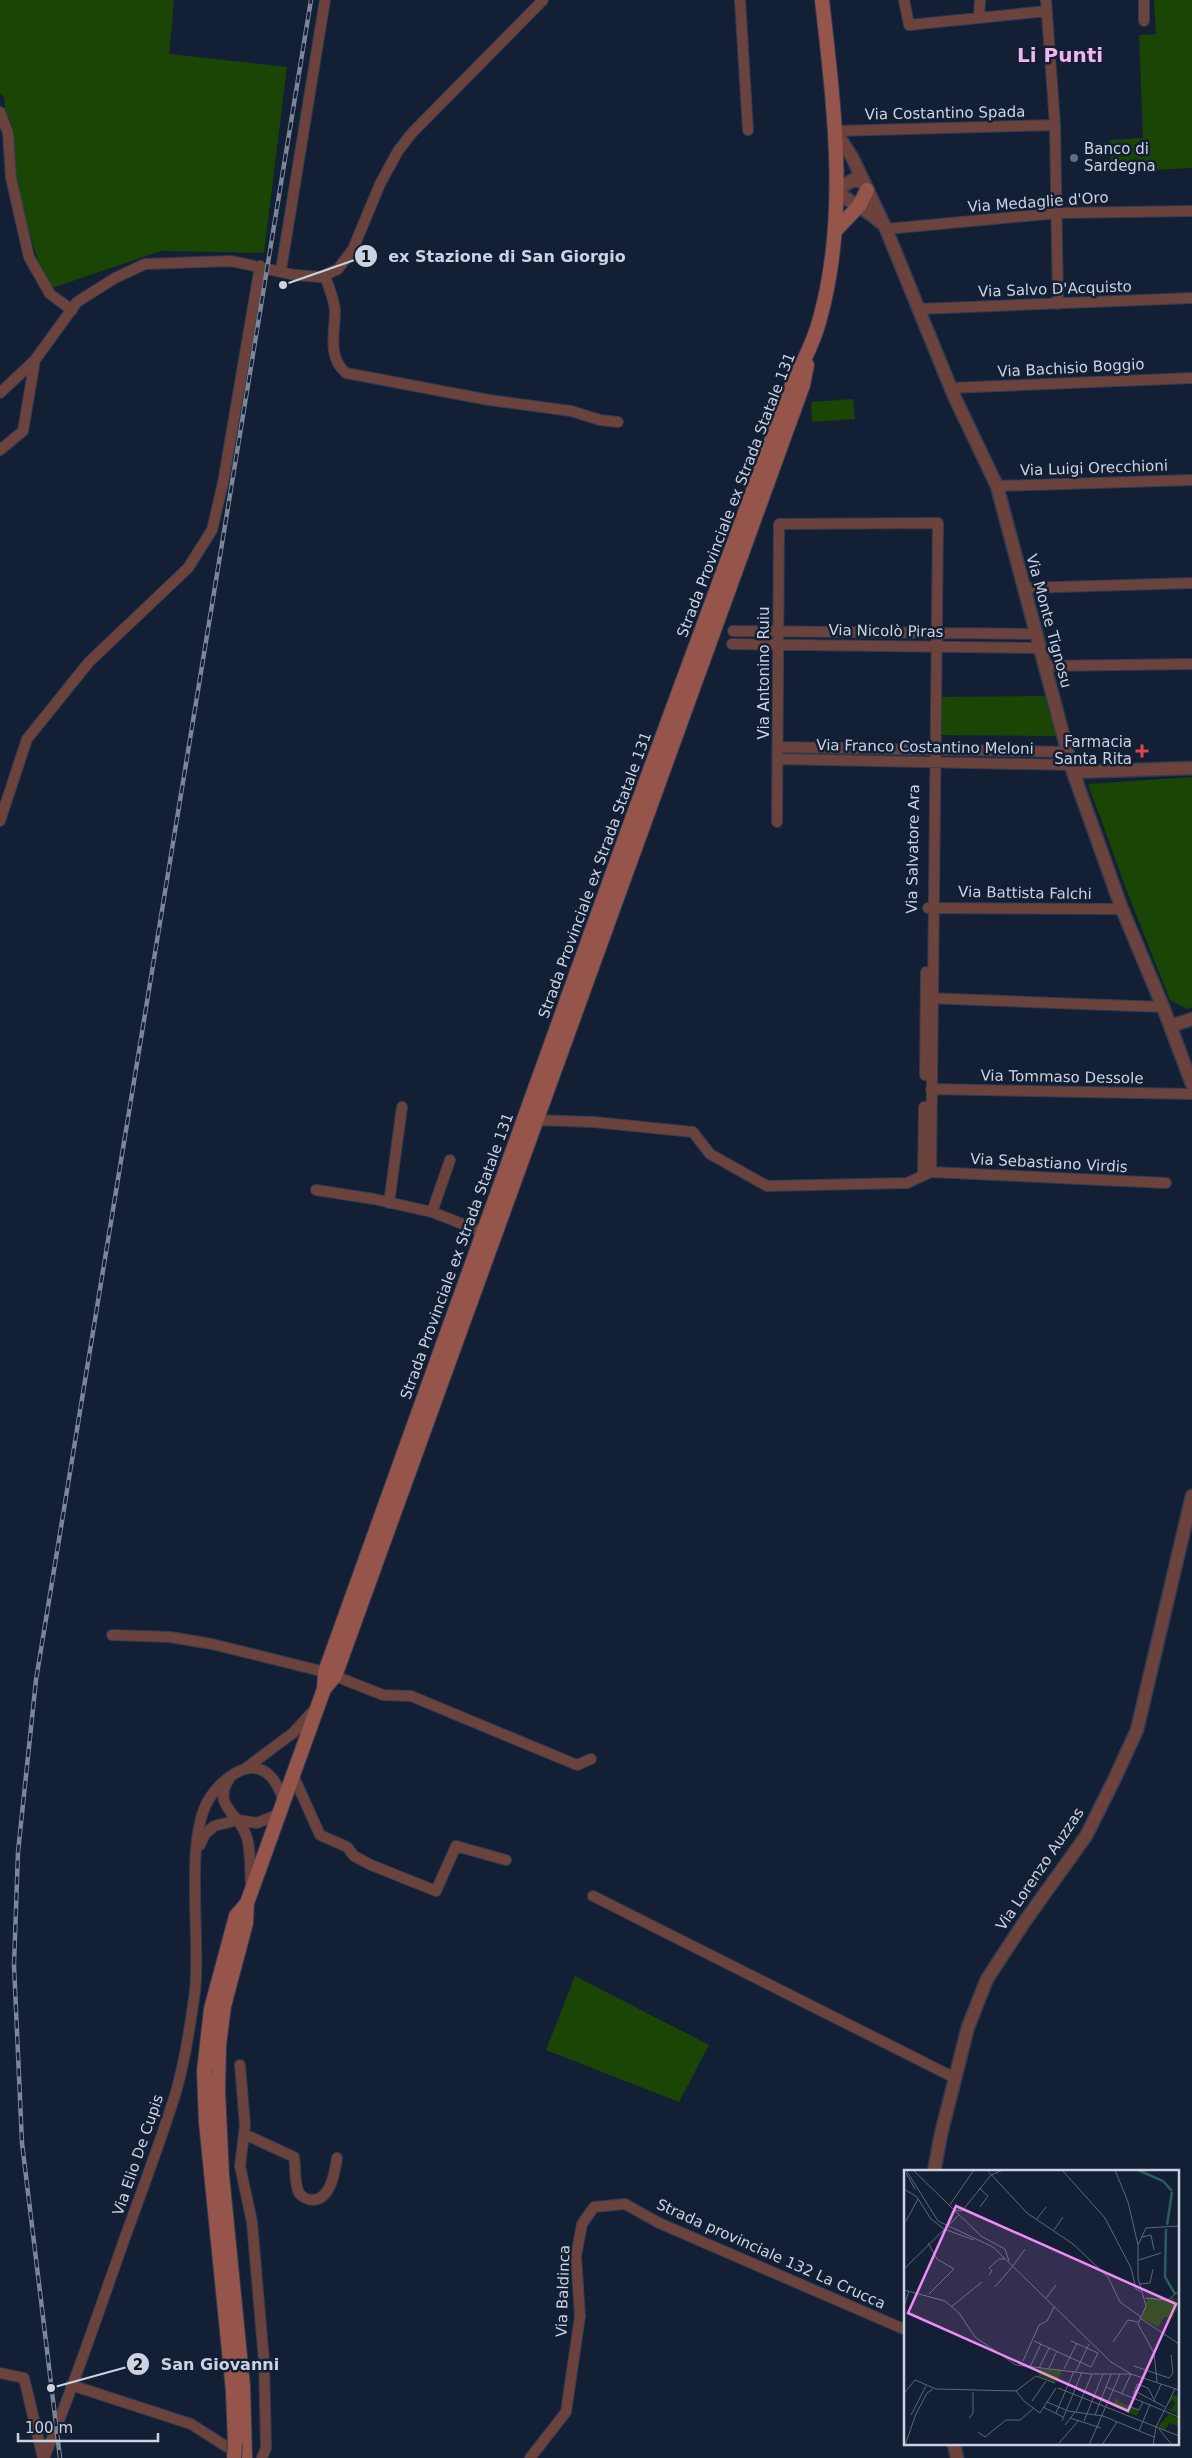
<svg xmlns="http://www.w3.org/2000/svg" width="1192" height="2458" font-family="'DejaVu Sans',sans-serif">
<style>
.green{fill:#1a4504}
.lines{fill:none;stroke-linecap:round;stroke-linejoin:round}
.minor-casing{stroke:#303c51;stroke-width:12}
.tertiary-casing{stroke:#303c51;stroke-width:15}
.secondary-casing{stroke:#303c51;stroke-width:16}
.minor{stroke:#6b423c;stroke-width:10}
.tertiary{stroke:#6b423c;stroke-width:12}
.secondary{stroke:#95554b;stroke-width:14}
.rail-casing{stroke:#7c8698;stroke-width:4.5}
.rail{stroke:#131f35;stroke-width:2.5;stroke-dasharray:8;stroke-linecap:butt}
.secondary-bridge-casing{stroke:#303c51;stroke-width:16;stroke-linecap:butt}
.secondary-bridge{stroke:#95554b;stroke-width:14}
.service-dot{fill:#5c6f8a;stroke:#131f35;stroke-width:2}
.health-dot{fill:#e0444e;stroke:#131f35;stroke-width:2}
.labels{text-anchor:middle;stroke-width:5;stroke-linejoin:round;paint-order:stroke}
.street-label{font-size:15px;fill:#cad3e1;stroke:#131f35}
.poi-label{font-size:15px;fill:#cad3e1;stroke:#131f35;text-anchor:start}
.district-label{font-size:20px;font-weight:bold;fill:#efb6ef;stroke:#131f35}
.inset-river{fill:none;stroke:#2c5c5f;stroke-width:2.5}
.inset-road{fill:none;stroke:#5c677a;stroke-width:1}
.view{fill:#f18af4;fill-opacity:0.15;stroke:#f18af4;stroke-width:2.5}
.inset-edge{fill:none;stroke:#cad3e1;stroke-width:2.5}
.leader{fill:none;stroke:#cad3e1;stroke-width:2}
.callout-dot{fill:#cad3e1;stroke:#131f35;stroke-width:2}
.mark-label{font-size:15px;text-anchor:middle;font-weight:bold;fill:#111}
.callout-label{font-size:16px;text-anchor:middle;font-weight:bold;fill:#cad3e1;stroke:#131f35;stroke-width:5;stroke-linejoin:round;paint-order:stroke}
</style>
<rect width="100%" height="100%" fill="#131f35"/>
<!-- green -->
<path class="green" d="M0,0H172L174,2L169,54L287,67L264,253L161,251L52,288L43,276L12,178L4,97L0,93Z
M1154,0H1192V168L1111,172L1110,140L1143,138L1139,35L1156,34Z
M853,399L855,419L812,422L811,402Z
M1052,696L1063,736L936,735V697Z
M1192,777V1007L1187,1009L1170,1000L1128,894L1088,784Z
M575,1976L709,2045L679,2102L546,2050Z"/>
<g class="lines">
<!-- minor casing -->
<g class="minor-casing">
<path id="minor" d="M740,0L748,130
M904,0L909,25L1047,11
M1046,0L1055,125L1058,304
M1144,0V21
M979,17L980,0
M0,112L8,133L11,178L29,257L50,294L72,310
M835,131L1055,125
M886,229L1058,213L1192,211
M281,270L325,0
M325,275C328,286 334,299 335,310C335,332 327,357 346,373L489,400L571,411L600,420L618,422
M919,309L1192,298
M950,388L1192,378
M0,393L35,360L77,302L115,278L145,264L231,261L295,275L321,277L338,269L353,249L380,184L398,151L412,133L543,0
M0,450L23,431L35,360
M997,486L1192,480
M1024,588L1192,583
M733,631L1035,634
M732,644L1039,648
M1044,666L1192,664
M779,747L1068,752
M779,759L1071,765
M0,821L27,739L89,662L188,568L212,530L223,483L260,266
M777,822L779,524L938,523L931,1172
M928,908L1122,909
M927,998L1163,1007
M925,1075L926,972
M931,1089L1192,1094
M536,1120L594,1122L693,1132L710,1154L767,1186L907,1183L931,1172L1166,1183
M923,1176L924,1107
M316,1190L374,1199L432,1212L483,1232
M389,1203L402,1107
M432,1212L450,1160
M112,1635L170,1637L212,1644L325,1672
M335,1676L383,1695L411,1696L577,1765L591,1759
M246,1768L293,1733L315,1709
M293,1775L320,1835L347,1847L354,1856L371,1865L436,1891L456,1846L506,1860
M229,1779C211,1807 241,1814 247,1838C251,1852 250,1870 251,1885
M200,1845L205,1834L214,1826L238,1820L257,1823L279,1814
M593,1896L955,2078
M240,2065L245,2126L240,2166L252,2222L264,2361L266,2448L262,2458
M244,2134L294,2157C296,2167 294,2184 299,2193C302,2197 308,2200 313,2200C331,2199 335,2171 337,2158
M0,2373L24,2378L43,2458
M71,2385L191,2424L238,2454
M44,2458C73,2389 97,2316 122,2246C140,2195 160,2144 176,2092C184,2064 191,2021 195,1991C201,1941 184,1839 209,1799C221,1780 250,1755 270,1776C277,1782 280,1792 284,1800
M530,2458L566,2412L580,2316L576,2256L582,2224L594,2207L625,2204L659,2223L906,2330"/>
</g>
<!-- tertiary casing -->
<g class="tertiary-casing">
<path id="tertiary" d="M835,131L852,157L886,229L954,396L997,486L1073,772L1122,909L1163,1007L1192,1084
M863,182L853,180L836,190C849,203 867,209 880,222
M1073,772L1192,768
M1171,1026L1192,1019
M934,2172L941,2134L968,2027L987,1979L1025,1921L1086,1836L1114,1780L1137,1730L1192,1496
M954,2444L957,2458"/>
</g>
<!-- secondary casing -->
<g class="secondary-casing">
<path id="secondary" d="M835,231L859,206L867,190
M324,1689L335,1676L803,385L807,365
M235,2443L233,2391L206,2122L204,2071L211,2009L236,1916L247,1903L324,1689L325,1672L633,816L793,382C803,363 813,343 819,322C849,217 834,107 822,0
M245,2458L243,2386L222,2175L218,2091L219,2045L224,2006L246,1923L247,1903"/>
</g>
<!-- minor -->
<use href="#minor" class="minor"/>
<!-- tertiary -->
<use href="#tertiary" class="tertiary"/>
<!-- secondary -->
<use href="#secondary" class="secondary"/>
<!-- rail casing -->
<g class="rail-casing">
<path id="rail" d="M60,2458L22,2143L14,1965L18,1852L36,1680L311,0"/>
</g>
<!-- rail -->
<use href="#rail" class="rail"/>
<!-- secondary-bridge casing -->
<g class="secondary-bridge-casing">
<path id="secondary-bridge" d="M234,2458L235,2443"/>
</g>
<!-- secondary-bridge -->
<use href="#secondary-bridge" class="secondary-bridge"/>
</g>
<!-- markers -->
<circle class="service-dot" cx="1074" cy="158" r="5"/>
<path class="health-dot" d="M1139.5 743.5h5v5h5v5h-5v5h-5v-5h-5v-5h5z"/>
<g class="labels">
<!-- street labels -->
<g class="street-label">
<text transform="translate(945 113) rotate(-1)" y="5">Via Costantino Spada</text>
<text transform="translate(1038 202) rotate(-4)" y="5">Via Medaglie d'Oro</text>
<text transform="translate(1055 289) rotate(-2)" y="5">Via Salvo D'Acquisto</text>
<text transform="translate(1071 368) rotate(-3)" y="5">Via Bachisio Boggio</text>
<text transform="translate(1094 468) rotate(-2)" y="5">Via Luigi Orecchioni</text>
<text transform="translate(736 495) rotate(-69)" y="5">Strada Provinciale ex Strada Statale 131</text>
<text transform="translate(1049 621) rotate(75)" y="5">Via Monte Tignosu</text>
<text transform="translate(886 631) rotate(1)" y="5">Via Nicolò Piras</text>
<text transform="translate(764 673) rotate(-90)" y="5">Via Antonino Ruiu</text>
<text transform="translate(925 747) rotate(1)" y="5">Via Franco Costantino Meloni</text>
<text transform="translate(913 849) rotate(-89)" y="5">Via Salvatore Ara</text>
<text transform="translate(595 875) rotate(-70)" y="5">Strada Provinciale ex Strada Statale 131</text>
<text transform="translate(1025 893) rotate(1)" y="5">Via Battista Falchi</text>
<text transform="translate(1062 1077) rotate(1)" y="5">Via Tommaso Dessole</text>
<text transform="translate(1049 1163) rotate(3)" y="5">Via Sebastiano Virdis</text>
<text transform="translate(457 1256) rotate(-70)" y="5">Strada Provinciale ex Strada Statale 131</text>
<text transform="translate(1040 1869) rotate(-56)" y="5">Via Lorenzo Auzzas</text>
<text transform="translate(138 2155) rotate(-71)" y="5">Via Elio De Cupis</text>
<text transform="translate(771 2254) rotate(24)" y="5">Strada provinciale 132 La Crucca</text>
<text transform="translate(563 2291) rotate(-88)" y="5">Via Baldinca</text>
</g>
<!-- poi labels -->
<g class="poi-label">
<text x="1084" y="154">Banco di<tspan x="1084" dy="17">Sardegna</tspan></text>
<text x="1132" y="747" text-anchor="end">Farmacia<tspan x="1132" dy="17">Santa Rita</tspan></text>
</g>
<!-- district labels -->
<g class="district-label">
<text x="1060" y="62">Li Punti</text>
</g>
</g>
<!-- overview -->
<g transform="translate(904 2170)">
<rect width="275" height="275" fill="#131f35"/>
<path d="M244,127L263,130L270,127L274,135L269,148L260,147L254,157L238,148ZM134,200L135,199L158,200L154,211L150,212L135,206ZM268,225L275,226V245L262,239H268L271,233L268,230L263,236ZM212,227L214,231L235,241L233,246L208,236ZM265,244L275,248V256L265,253L261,260L254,257Z" fill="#1a4504"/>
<path class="inset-river" d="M234,0L259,11L268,21M263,55L268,22M262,59L261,107L271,124"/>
<path class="inset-road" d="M2,0L34,51L89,77L208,193M9,0L77,66L101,79L105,91M83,0L123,43L169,74L204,107L216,132L237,147M158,0L201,48L227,98L232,119L237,122M211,0L224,32L234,75V108L242,136L234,154L250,183L253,212M2,3L11,19M75,18L84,26L76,37M0,19L13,27L27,49L40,59M45,36L70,0M50,40L58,41L87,5L99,0M132,50L142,37M2,51L14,29M40,59L70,70M150,60L159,47M238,67L247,65L250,80M24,73L33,89L50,99L25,124M234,75L242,58L275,56M235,90L257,83M109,96L121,79M0,99L55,45M85,105L88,101L85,98L95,89H101M235,114L246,113L249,99M91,117L108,97M0,120L41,131L55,143L71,167L112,195L188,204H227L218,223M142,128L152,115M241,128L264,130L275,121M0,136L5,121M47,137L78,112M236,148L275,174M130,171L187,197L194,183L167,171M209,172L224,150L234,152M119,191L135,155L143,151L150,137M207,192L227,204L275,220M230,196L265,208L269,203L267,185M126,197L137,174M135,198L145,178M145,198L153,181M160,199L173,173M172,201L185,174M132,206L151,213M202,217L275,247M154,218L275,266M112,221L121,232L136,243L152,218M231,221L261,237M0,223L11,210L32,219L112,221L132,206M229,227L233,214L244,218L251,231M251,228L257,214M128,231L142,211M143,232L164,241L199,246L250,267M224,236L235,240L239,232M139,237L159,247M172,242L188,204M152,243L170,201M7,245L22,216M191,245L207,204M65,248L69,243V222M166,248L197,258M158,251L178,202M180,251L199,204M161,255L171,242M255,259L268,275M235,261L246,234M74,262L81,267L102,250H116L130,238M155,273L175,250M1,275L12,244L23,223L29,219M185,275L216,204M198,275L213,252M249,275L252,257L271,219"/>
<path class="view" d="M52,36L272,134L224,241L4,143Z"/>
<rect width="275" height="275" class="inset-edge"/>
</g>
<!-- callouts -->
<path class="leader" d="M283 285L366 256M51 2388L138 2364"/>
<g class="callout-dot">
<circle cx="283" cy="285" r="5"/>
<circle cx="51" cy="2388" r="5"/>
<circle cx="366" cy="256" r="12"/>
<circle cx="138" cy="2364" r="12"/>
</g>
<g class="mark-label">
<text x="366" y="262">1</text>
<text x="138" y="2370">2</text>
</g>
<g class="callout-label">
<text x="507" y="262">ex Stazione di San Giorgio</text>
<text x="220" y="2370">San Giovanni</text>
</g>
<!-- scale -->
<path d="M18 2433v8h140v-8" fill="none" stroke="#cad3e1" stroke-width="2.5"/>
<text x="25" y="2433" font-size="15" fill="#cad3e1" stroke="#131f35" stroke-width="4" paint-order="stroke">100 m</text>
</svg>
